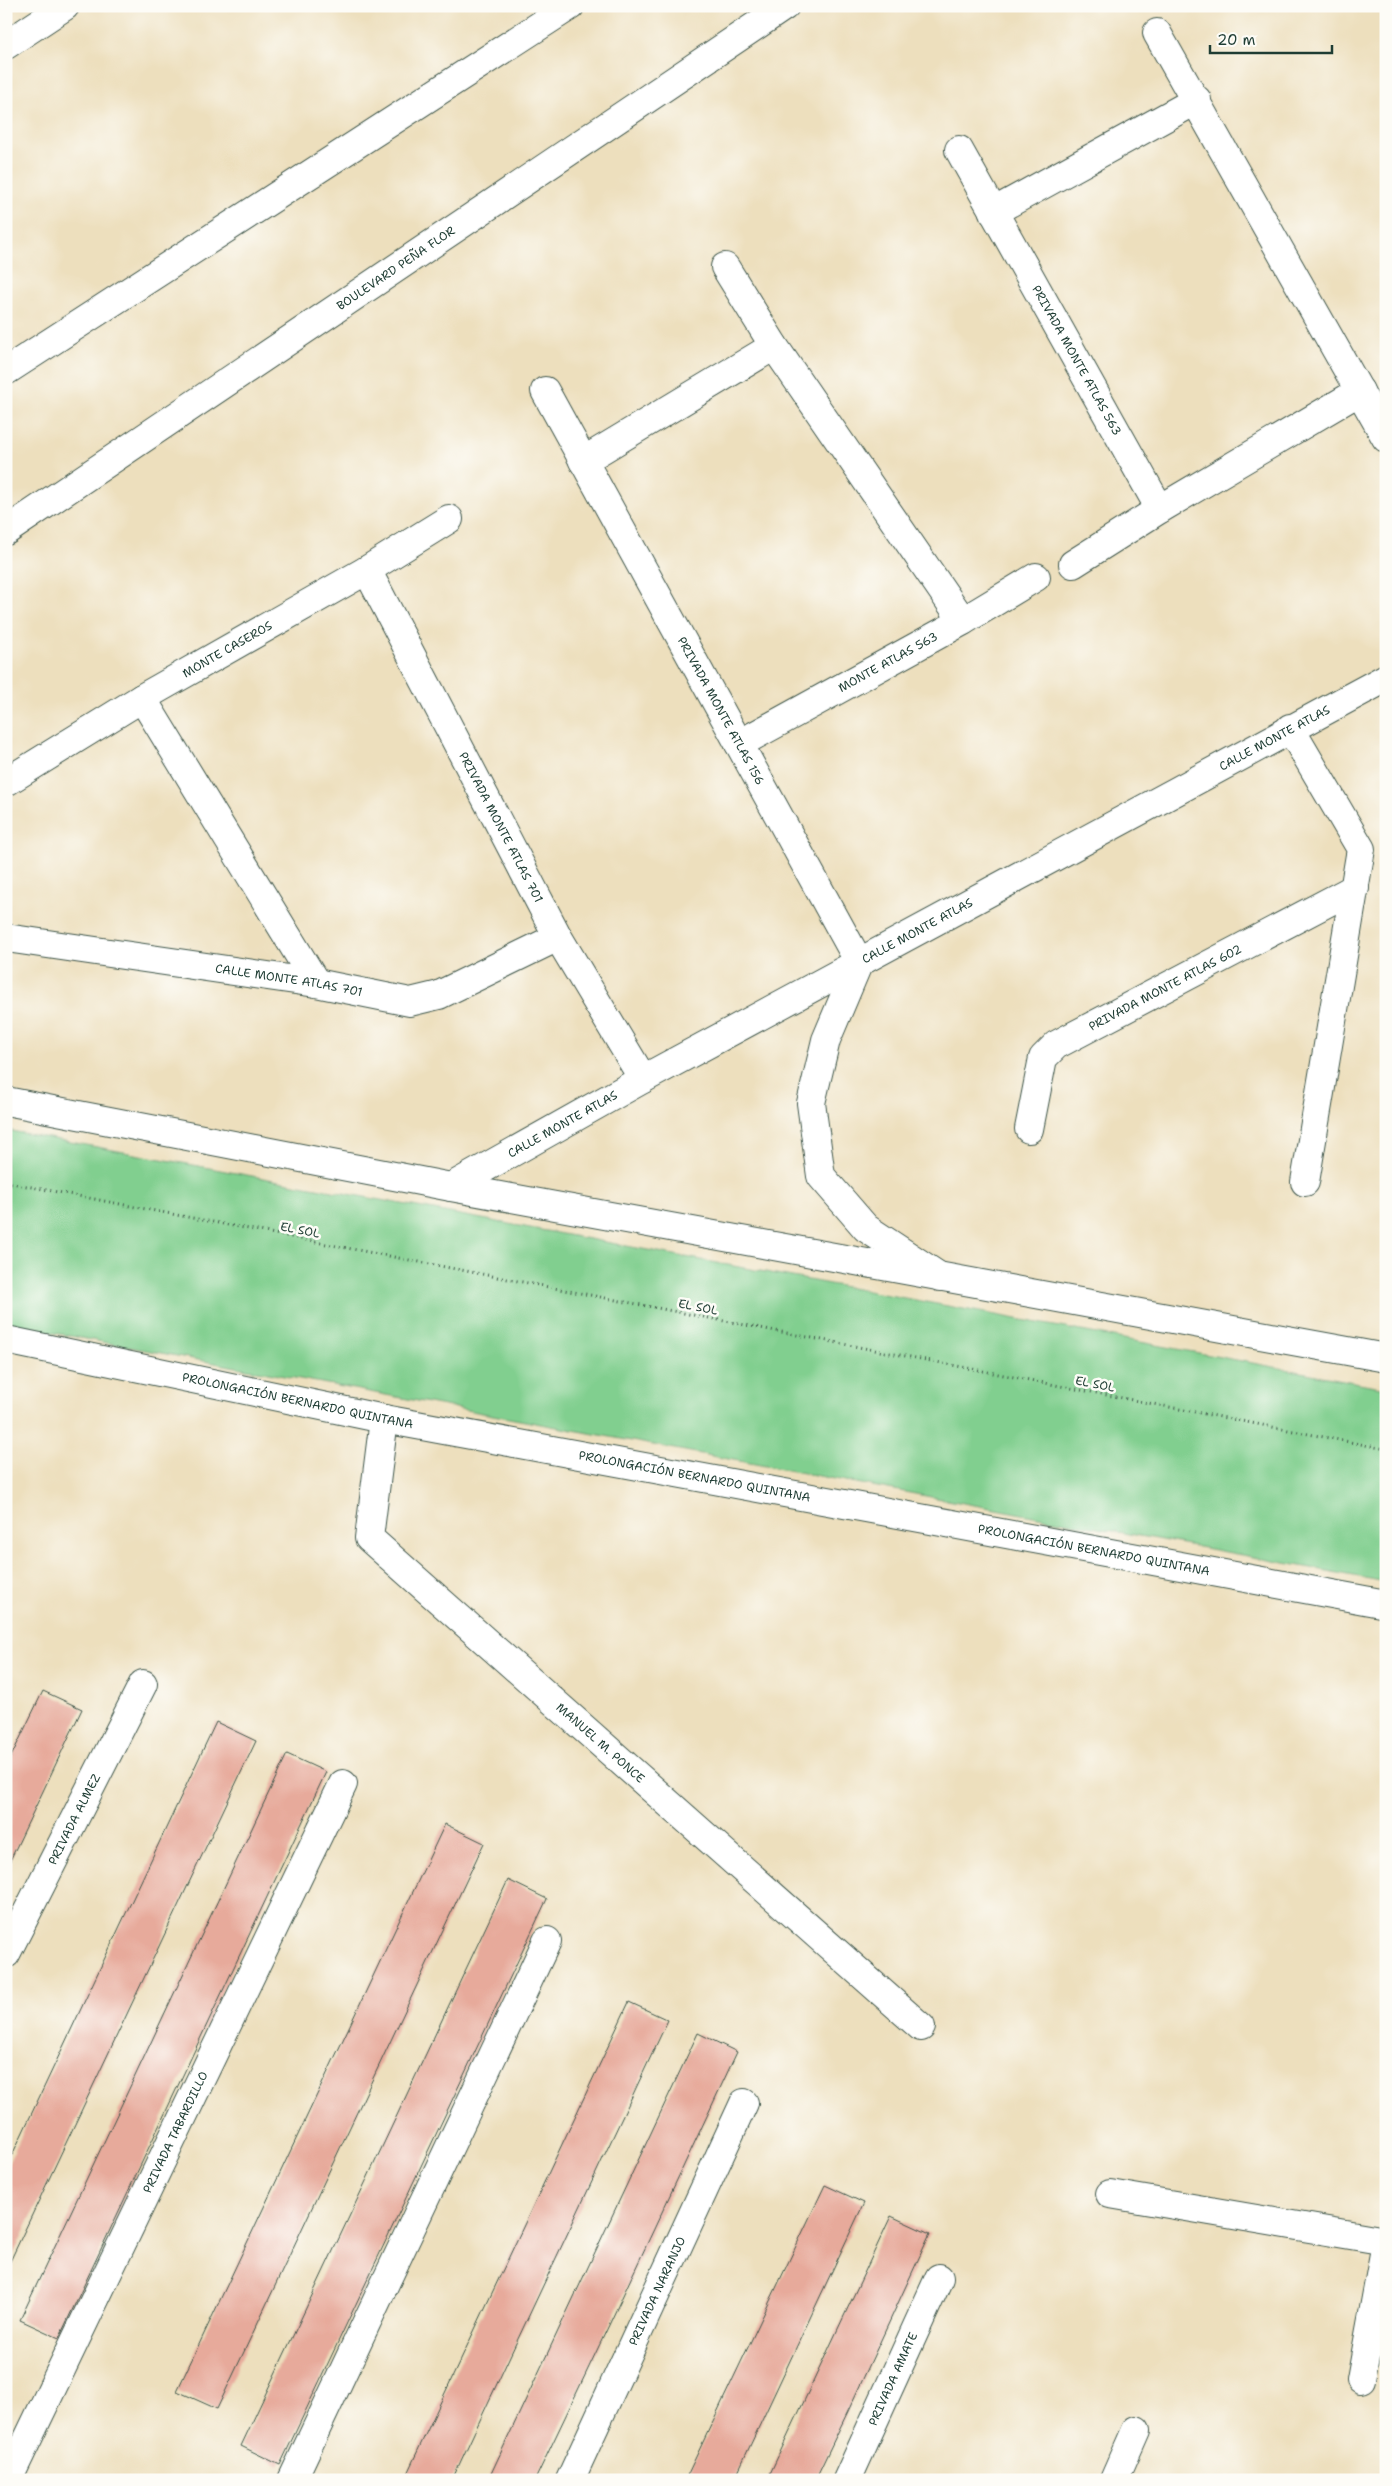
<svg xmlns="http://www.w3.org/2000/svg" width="1392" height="2486" font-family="'Shantell Sans',sans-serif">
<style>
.green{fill:#81cf8f;stroke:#508662}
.building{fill:#e7aa9b}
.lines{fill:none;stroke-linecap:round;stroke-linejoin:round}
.street-casing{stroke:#3e5549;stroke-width:30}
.secondary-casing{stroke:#3e5549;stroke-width:30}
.primary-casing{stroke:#3e5549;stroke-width:30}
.path{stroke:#3e5549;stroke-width:3;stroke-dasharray:1 4;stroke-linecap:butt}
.street{stroke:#fff;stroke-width:28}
.secondary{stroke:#fff;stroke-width:28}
.primary{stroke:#fff;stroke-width:28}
.labels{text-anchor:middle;stroke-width:5;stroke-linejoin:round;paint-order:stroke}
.street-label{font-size:12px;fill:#1f3d34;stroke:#fdfcf7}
</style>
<rect width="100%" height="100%" fill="#fdfcf7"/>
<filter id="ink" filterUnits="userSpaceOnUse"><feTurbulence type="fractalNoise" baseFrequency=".02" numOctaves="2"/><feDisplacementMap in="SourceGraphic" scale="10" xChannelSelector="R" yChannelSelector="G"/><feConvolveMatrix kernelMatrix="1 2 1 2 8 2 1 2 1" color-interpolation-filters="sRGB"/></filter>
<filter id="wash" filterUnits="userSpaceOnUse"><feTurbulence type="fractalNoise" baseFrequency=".0096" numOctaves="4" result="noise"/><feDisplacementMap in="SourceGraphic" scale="20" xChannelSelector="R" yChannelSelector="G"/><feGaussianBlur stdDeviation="1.12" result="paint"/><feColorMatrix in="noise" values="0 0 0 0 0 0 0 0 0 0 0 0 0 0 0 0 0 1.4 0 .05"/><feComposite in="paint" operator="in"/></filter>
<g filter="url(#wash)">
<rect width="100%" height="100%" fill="#eddfbd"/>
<!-- green -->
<path class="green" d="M6,1130L1386,1388V1582L6,1324Z"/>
<g id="blocks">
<!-- building -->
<path class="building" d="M43,1691L82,1709L6,1869V1767Z
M216,1722L256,1741L6,2270V2168Z
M287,1754L326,1772L59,2338L20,2320Z
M445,1824L484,1843L217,2409L177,2391Z
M508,1880L547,1899L280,2465L241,2446Z
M629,2002L668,2020L517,2341L452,2480H404Z
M698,2033L737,2052L610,2323L535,2480H488Z
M825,2185L864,2203L734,2480H685Z
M891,2216L930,2234L850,2407L815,2480H767Z"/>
</g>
</g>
<g filter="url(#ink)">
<use href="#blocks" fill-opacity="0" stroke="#3e5549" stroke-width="1"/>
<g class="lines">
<!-- street casing -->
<g class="street-casing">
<g id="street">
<path d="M1157,33L1386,438"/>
<path d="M6,45L65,6"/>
<path id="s1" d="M959,150L1160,509"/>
<path d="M993,212L1197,100"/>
<path d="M725,267L774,346L963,621"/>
<path id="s2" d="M545,391L859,962"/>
<path d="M583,461L774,346"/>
<path d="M1073,564L1160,509L1360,391"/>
<path id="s3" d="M367,570L558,937L643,1079"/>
<path d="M142,698L316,983"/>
<path d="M1290,728L1361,849L1305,1182"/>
<path id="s4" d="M739,744L963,621L1036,577"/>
<path id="s5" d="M6,782L142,698L367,570L449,519"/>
<path id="s6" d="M6,938L316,983L410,1002L439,995L558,937"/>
<path id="s7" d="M1029,1129L1043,1058L1056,1045L1355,888"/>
<path id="s8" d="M384,1419L369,1538L921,2027"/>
<path id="s9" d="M6,1954L143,1684"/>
<path d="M1110,2194L1386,2241"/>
<path d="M1361,2379L1386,2243"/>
<path id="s10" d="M8,2480L343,1784"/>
<path d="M292,2480L547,1941"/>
<path id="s11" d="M570,2480L744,2103"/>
<path id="s12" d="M847,2480L939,2278"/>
<path d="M1114,2480L1136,2430"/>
</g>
</g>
<!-- secondary casing -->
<g class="secondary-casing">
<g id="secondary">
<path d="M6,371L570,6"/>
<path id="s13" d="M6,531L785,6"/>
<path d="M859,962L826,1040L811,1103L821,1176L866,1228L940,1277"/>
<path id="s14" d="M451,1187L643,1079L1386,678"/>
</g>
</g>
<!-- primary casing -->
<g class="primary-casing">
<g id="primary">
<path d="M6,1101L451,1187L1386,1358"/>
<path id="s15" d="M6,1340L384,1419L1386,1604"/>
</g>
</g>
<!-- path -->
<path class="path" d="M6,1182L1386,1449"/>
<!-- street -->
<use href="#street" class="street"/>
<!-- secondary -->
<use href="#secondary" class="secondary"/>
<!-- primary -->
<use href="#primary" class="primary"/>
</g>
</g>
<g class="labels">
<!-- street labels -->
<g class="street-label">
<text dy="4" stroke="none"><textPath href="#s13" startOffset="470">BOULEVARD PEÑA FLOR</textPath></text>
<text dy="4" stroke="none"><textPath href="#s1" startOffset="241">PRIVADA MONTE ATLAS 563</textPath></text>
<text dy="4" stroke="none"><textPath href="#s5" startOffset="258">MONTE CASEROS</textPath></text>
<text dy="4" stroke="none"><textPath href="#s4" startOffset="170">MONTE ATLAS 563</textPath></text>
<text dy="4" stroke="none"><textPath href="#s2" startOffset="365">PRIVADA MONTE ATLAS 156</textPath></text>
<text dy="4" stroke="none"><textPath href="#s14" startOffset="938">CALLE MONTE ATLAS</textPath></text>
<text dy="4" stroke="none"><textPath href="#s3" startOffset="290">PRIVADA MONTE ATLAS 701</textPath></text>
<text dy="4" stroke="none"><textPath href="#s14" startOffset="532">CALLE MONTE ATLAS</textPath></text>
<text dy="4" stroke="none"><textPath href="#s6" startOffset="286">CALLE MONTE ATLAS 701</textPath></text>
<text dy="4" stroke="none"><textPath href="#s7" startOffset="214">PRIVADA MONTE ATLAS 602</textPath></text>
<text dy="4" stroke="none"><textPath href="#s14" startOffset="128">CALLE MONTE ATLAS</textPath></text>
<text transform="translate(300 1230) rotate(11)" y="4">EL SOL</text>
<text transform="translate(698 1307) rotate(11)" y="4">EL SOL</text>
<text transform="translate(1095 1384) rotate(11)" y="4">EL SOL</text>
<text dy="4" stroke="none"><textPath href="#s15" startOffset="298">PROLONGACIÓN BERNARDO QUINTANA</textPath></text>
<text dy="4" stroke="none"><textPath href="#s15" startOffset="702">PROLONGACIÓN BERNARDO QUINTANA</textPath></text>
<text dy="4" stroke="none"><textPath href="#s15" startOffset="1108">PROLONGACIÓN BERNARDO QUINTANA</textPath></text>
<text dy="4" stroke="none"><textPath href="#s8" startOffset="429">MANUEL M. PONCE</textPath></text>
<text dy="4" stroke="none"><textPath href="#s9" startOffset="151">PRIVADA ALMEZ</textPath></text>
<text dy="4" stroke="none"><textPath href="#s10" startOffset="386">PRIVADA TABARDILLO</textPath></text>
<text dy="4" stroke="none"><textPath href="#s11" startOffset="208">PRIVADA NARANJO</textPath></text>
<text dy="4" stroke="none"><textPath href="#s12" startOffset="111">PRIVADA AMATE</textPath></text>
</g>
</g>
<!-- margin -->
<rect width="1392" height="2486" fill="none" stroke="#fdfcf7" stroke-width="25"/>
<!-- scale -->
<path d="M1210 45v8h122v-8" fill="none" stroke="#1f3d34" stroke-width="2.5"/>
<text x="1217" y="45" font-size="15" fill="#1f3d34" stroke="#fdfcf7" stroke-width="4" paint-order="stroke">20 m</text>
</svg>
